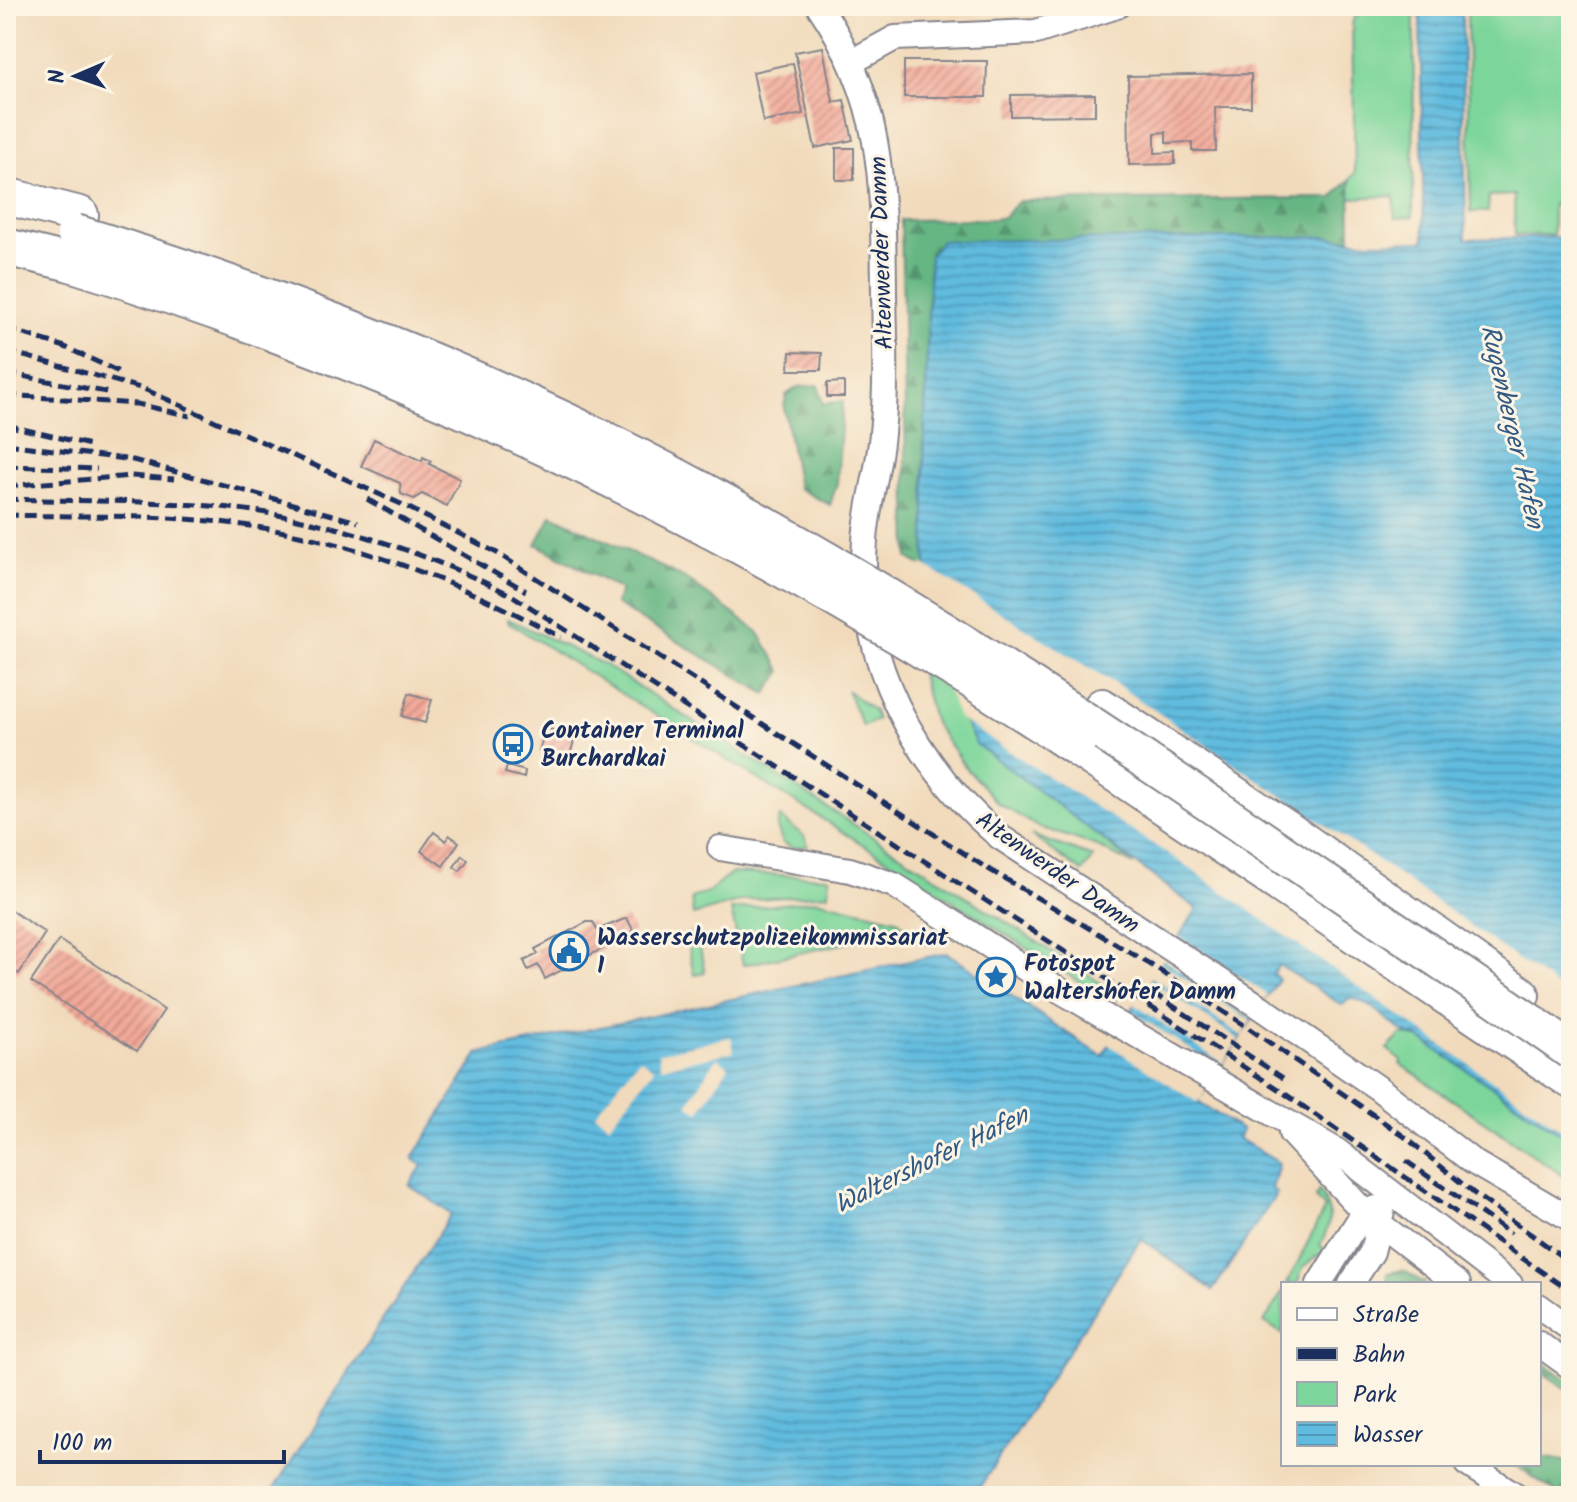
<svg xmlns="http://www.w3.org/2000/svg" width="1577" height="1502" font-family="Kalam,sans-serif">
<style>
.green{fill:#7cd59a;stroke:#4c827c;stroke-width:2}
.forest{fill:url(#forest-firs);stroke:#407270;stroke-width:2}
.water{fill:url(#water-rules);stroke:#3e759e;stroke-width:2}
.pier{fill:#f1dabb}
.building{fill:url(#building-hatch)}
.lines{fill:none;stroke-linecap:round;stroke-linejoin:round}
.minor-casing{stroke:#86848c;stroke-width:28}
.highway-casing{stroke:#86848c;stroke-width:40}
.minor{stroke:#fff;stroke-width:24}
.highway{stroke:#fff;stroke-width:36}
.rail{stroke:#1b2f5e;stroke-width:5;stroke-dasharray:12 6;stroke-linecap:butt}
.highway-bridge-casing{stroke:#86848c;stroke-width:40;stroke-linecap:butt}
.highway-bridge{stroke:#fff;stroke-width:36}
.labels{text-anchor:middle;stroke-width:6;stroke-linejoin:round;paint-order:stroke}
.street-label{font-size:24px;fill:#1b2f5e;stroke:#fcf5e5}
.poi-label{font-size:24px;font-weight:bold;fill:#1b2f5e;stroke:#fcf5e5;text-anchor:start}
.water-label{font-size:26px;font-style:italic;fill:#305984;stroke:#fcf5e5}
</style>
<defs>
<pattern id="forest-firs" width="22" height="20" patternUnits="userSpaceOnUse" patternTransform="scale(2)"><rect width="22" height="20" fill="#65b682"/><path d="M5 1l3.5 6h-7zM16 11l3.5 6h-7z" fill="#52946e"/></pattern>
<pattern id="water-rules" width="6" height="5" patternUnits="userSpaceOnUse" patternTransform="scale(2)"><rect width="6" height="5" fill="#60bbde"/><path d="M0 2.5h6" fill="none" stroke="#4e98b7"/></pattern>
<pattern id="building-hatch" width="6" height="6" patternUnits="userSpaceOnUse" patternTransform="scale(2)"><rect width="6" height="6" fill="#f2a796"/><path d="M-1 1l2-2M0 6l6-6M5 7l2-2" fill="none" stroke="#c3887e"/></pattern>
</defs>
<rect width="100%" height="100%" fill="#fcf5e5"/>
<filter id="ink" filterUnits="userSpaceOnUse"><feTurbulence type="fractalNoise" baseFrequency=".0125" numOctaves="2"/><feDisplacementMap in="SourceGraphic" scale="16" xChannelSelector="R" yChannelSelector="G"/><feConvolveMatrix kernelMatrix="1 2 1 2 8 2 1 2 1" color-interpolation-filters="sRGB"/></filter>
<filter id="wash" filterUnits="userSpaceOnUse"><feTurbulence type="fractalNoise" baseFrequency=".006" numOctaves="4" result="noise"/><feDisplacementMap in="SourceGraphic" scale="32" xChannelSelector="R" yChannelSelector="G"/><feGaussianBlur stdDeviation="1.8" result="paint"/><feColorMatrix in="noise" values="0 0 0 0 0 0 0 0 0 0 0 0 0 0 0 0 0 1.4 0 .05"/><feComposite in="paint" operator="in"/></filter>
<g filter="url(#wash)">
<rect width="100%" height="100%" fill="#f1dabb"/>
<!-- green -->
<path class="green" d="M1364,11L1414,12L1413,217L1395,218L1394,196L1350,198V179L1355,173L1352,25L1354,18Z
M1571,11V204H1553V235H1515L1514,195L1489,196L1488,212H1471L1467,12Z
M508,619L605,665L1118,994L1116,1001L1098,994C903,867 704,747 508,622Z
M932,620L976,744L1053,799L1134,865L1094,845L1036,826L998,803L967,769L934,723L911,637Z
M847,690L874,711L877,720L863,727Z
M780,817L804,836L808,846L792,848L783,843L777,827Z
M1031,835L1093,857L1082,872Z
M732,873L830,877L828,894L744,900L693,915L691,898L707,893Z
M817,900L896,919L929,945L889,934L743,965L731,910Z
M697,933L705,973L694,975L686,935Z
M1402,1034L1419,1038L1571,1140V1181L1400,1064L1402,1061L1387,1049Z
M1319,1190C1333,1212 1332,1222 1320,1245L1325,1250L1303,1267L1297,1284H1287L1325,1208L1315,1198Z
M1283,1291V1334L1264,1322Z"/>
<!-- forest -->
<path class="forest" d="M1350,179L1351,238L930,256L924,454L926,568L908,558L901,220L995,219L1004,217L1019,201L1332,198Z
M818,385L823,404L843,401L837,483L830,505L798,488L784,408L786,395L798,387Z
M552,515L685,578L758,632L782,671L766,694L615,604L621,590L536,544Z
M1403,1270L1426,1284H1382L1388,1280L1387,1273Z
M1539,1359L1571,1382V1392L1539,1370Z
M1539,1457L1571,1462V1478L1560,1495L1514,1464H1539Z"/>
<!-- water -->
<path class="water" d="M1420,12H1462L1466,239L1571,237V1140L1419,1038C1390,1031 1380,1003 1349,998L1342,1005L1279,965L1273,974L1279,979L1198,1102L1242,1130L1238,1138L1279,1163L1272,1189L1277,1193L1213,1290L1141,1239L974,1496H269L451,1214L409,1185L422,1166L413,1158L479,1053L947,953L1102,1056L1197,909L976,744L964,721L926,568L924,454L930,255L941,241L1329,237L1370,242L1424,241Z"/>
<!-- pier -->
<path class="pier" d="M922,564L1117,685L1377,860L1571,997V1064L928,621Z
M935,656L1571,1067V1136L1188,867L958,718Z
M1176,935L1268,995L1253,1019L1161,958Z
M1159,961L1251,1021L1242,1036L1150,976Z
M1148,979L1239,1039L1223,1064L1132,1003Z
M1128,1009L1220,1069L1198,1103L1106,1043Z
M731,1037L734,1052L661,1067L658,1053Z
M640,1058L654,1069L609,1125L595,1114Z
M717,1058L729,1066L699,1112L687,1105Z"/>
<g id="blocks">
<!-- building -->
<path class="building" d="M823,47L833,102L844,100L853,140L815,148L795,52Z
M904,61H987L986,97H904Z
M793,63L803,114L763,122L753,72Z
M1251,74V107H1215L1216,151H1192V142L1166,143V132L1155,133V153L1175,152V164L1129,165L1128,76Z
M1095,94V115L1011,116V95Z
M836,148H854V180H836Z
M790,352L822,353L821,370H789Z
M844,382V397H827V383Z
M374,439L422,461L423,457L431,461L429,464L460,479L447,506L422,494L414,499L401,494L400,483L361,466Z
M409,693L432,700L425,723L402,716Z
M546,728L575,737L569,759L539,751Z
M507,766L525,771L524,778L505,773Z
M434,832L446,841L449,835L459,842L443,866L421,851Z
M462,855L468,860L460,871L454,867Z
M6,907L45,933L19,974L6,966Z
M627,918L634,932L545,979L538,965L528,970L524,961L538,954L535,949L587,922H593L597,930Z
M59,940L164,1010L137,1051L31,982Z"/>
</g>
</g>
<g filter="url(#ink)">
<use href="#blocks" fill-opacity="0" stroke="#86848c" stroke-width="2"/>
<g class="lines">
<!-- minor casing -->
<g class="minor-casing">
<path id="minor" d="M819,6C884,101 883,184 884,294C885,341 887,387 882,433C879,470 867,505 865,541C856,656 914,765 1000,837L1260,1007L1378,1088L1473,1162L1571,1219
M853,61L895,38L1036,32L1117,6
M720,848L850,870L894,885L1061,991L1337,1151L1510,1284
M1291,1133L1364,1212L1458,1284
M1319,1284L1364,1212L1377,1208
M1351,1284L1372,1252L1382,1211
M1539,1306L1571,1329
M1539,1344L1571,1367
M1467,1464L1517,1496"/>
</g>
<!-- highway casing -->
<g class="highway-casing">
<path id="highway" d="M6,196L80,215
M6,247L67,262
M1102,707L1285,828L1521,995
M1076,747L1571,1080"/>
</g>
<!-- minor -->
<use href="#minor" class="minor"/>
<!-- highway -->
<use href="#highway" class="highway"/>
<!-- rail -->
<path class="rail" d="M6,328L65,347L119,372
M6,351L144,389L401,504L497,553L985,867L1148,963L1247,1027L1405,1137L1476,1195L1571,1263
M6,373L111,393
M6,395L137,404L190,416
M6,425L90,445
M6,444L133,460L358,522
M6,466L97,469
M6,486L131,476L174,479
M6,499C92,502 181,499 267,513C354,528 434,557 513,596L1281,1091L1571,1292
M367,499L526,591
M6,515C82,517 161,514 236,524C353,539 457,582 561,637
M1153,993L1283,1078
M1406,1161L1511,1234"/>
<!-- highway-bridge casing -->
<g class="highway-bridge-casing">
<path id="highway-bridge" d="M75,233C268,292 455,364 635,455C865,573 1081,715 1294,861C1386,924 1480,986 1571,1051
M67,262C427,373 763,540 1076,747"/>
</g>
<!-- highway-bridge -->
<use href="#highway-bridge" class="highway-bridge"/>
</g>
</g>
<!-- icons -->
<defs>
<g id="bus-ring" transform="scale(2)"><circle r="9.5" fill="#fcf5e5" stroke="#1f6fb2" stroke-width="1.5"/><path d="M-5-6H5V4H4V6H2V4H-2V6H-4V4H-5ZM-3.5-4V0h7V-4ZM-3.5 1.2v1.5H-2V1.2ZM2 1.2v1.5H3.5V1.2Z" fill="#1f6fb2"/></g>
<g id="civic-ring" transform="scale(2)"><circle r="9.5" fill="#fcf5e5" stroke="#1f6fb2" stroke-width="1.5"/><path d="M-.6-6.5H3V-4.5H.6V-3L4-1V1h2V6H-6V1h2V-1L-.6-3ZM-1.2 2.5V6h2.4V2.5Z" fill="#1f6fb2"/></g>
<g id="sight-ring" transform="scale(2)"><circle r="9.5" fill="#fcf5e5" stroke="#1f6fb2" stroke-width="1.5"/><path d="M0-6L1.8-2.2L6-1.7L2.9 1.2L3.7 5.4L0 3.3L-3.7 5.4L-2.9 1.2L-6-1.7L-1.8-2.2Z" fill="#1f6fb2"/></g>
</defs>
<g fill-rule="evenodd">
<use href="#bus-ring" x="513" y="744"/>
<use href="#civic-ring" x="569" y="951"/>
<use href="#sight-ring" x="996" y="977"/>
</g>
<g class="labels">
<!-- street labels -->
<g class="street-label">
<text transform="translate(881 253) rotate(-92)" y="8">Altenwerder Damm</text>
<text transform="translate(1058 872) rotate(35)" y="8">Altenwerder Damm</text>
</g>
<!-- poi labels -->
<g class="poi-label">
<text x="541" y="738">Container Terminal<tspan x="541" dy="28">Burchardkai</tspan></text>
<text x="597" y="945">Wasserschutzpolizeikommissariat<tspan x="597" dy="28">1</tspan></text>
<text x="1024" y="971">Fotospot<tspan x="1024" dy="28">Waltershofer Damm</tspan></text>
</g>
<!-- water labels -->
<g class="water-label">
<text transform="translate(1513 426) rotate(77)" y="9">Rugenberger Hafen</text>
<text transform="translate(931 1159) rotate(-26)" y="9">Waltershofer Hafen</text>
</g>
</g>
<!-- margin -->
<rect width="1577" height="1502" fill="none" stroke="#fcf5e5" stroke-width="32"/>
<!-- legend -->
<rect x="1281" y="1282" width="260" height="184" fill="#fcf5e5" stroke="#a2a6af" stroke-width="2"/>
<rect x="1297" y="1308" width="40" height="12" fill="#ffffff" stroke="#a2a6af" stroke-width="2"/>
<text x="1353" y="1322" font-size="24" fill="#1b2f5e">Straße</text>
<rect x="1297" y="1348" width="40" height="12" fill="#1b2f5e" stroke="#a2a6af" stroke-width="2"/>
<text x="1353" y="1362" font-size="24" fill="#1b2f5e">Bahn</text>
<rect x="1297" y="1382" width="40" height="24" fill="#7cd59a" stroke="#a2a6af" stroke-width="2"/>
<text x="1353" y="1402" font-size="24" fill="#1b2f5e">Park</text>
<rect x="1297" y="1422" width="40" height="24" fill="url(#water-rules)" stroke="#a2a6af" stroke-width="2"/>
<text x="1353" y="1442" font-size="24" fill="#1b2f5e">Wasser</text>
<!-- north arrow -->
<g transform="translate(76 76) rotate(268)" stroke="#fcf5e5" stroke-width="6" paint-order="stroke">
<path d="M0-6L14 30L0 20L-14 30Z" fill="#1b2f5e"/>
<text y="-12" font-size="22" font-weight="bold" text-anchor="middle" fill="#1b2f5e">N</text>
</g>
<!-- scale -->
<path d="M40 1450v12h244v-12" fill="none" stroke="#1b2f5e" stroke-width="4"/>
<text x="52" y="1450" font-size="24" fill="#1b2f5e" stroke="#fcf5e5" stroke-width="6" paint-order="stroke">100 m</text>
</svg>
